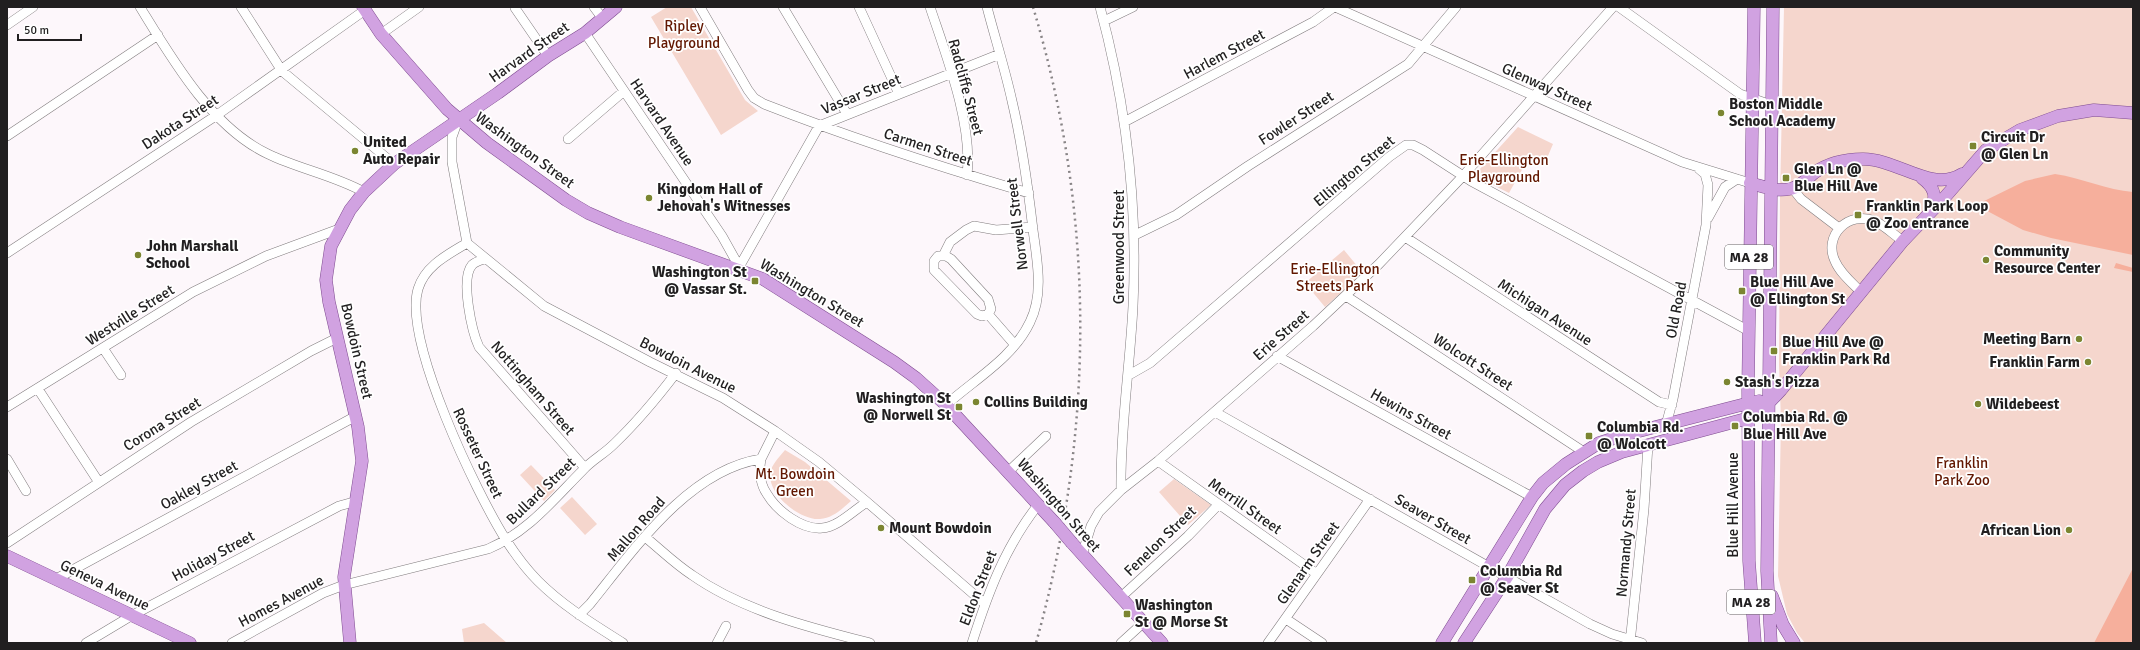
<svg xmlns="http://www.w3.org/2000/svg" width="2140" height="650" font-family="Signika,sans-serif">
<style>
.green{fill:#f5d6cd}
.forest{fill:#f6af9c}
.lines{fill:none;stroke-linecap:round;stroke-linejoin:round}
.minor-casing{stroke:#817c7e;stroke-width:10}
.major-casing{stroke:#7f4c90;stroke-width:13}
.minor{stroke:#fff;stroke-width:9}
.major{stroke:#d1a2e1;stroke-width:12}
.rail{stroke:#888486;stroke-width:2.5;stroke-dasharray:2 4;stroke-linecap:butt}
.major-bridge-casing{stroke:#7f4c90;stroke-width:13;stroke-linecap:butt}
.major-bridge{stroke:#d1a2e1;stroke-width:12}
.poi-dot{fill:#7b8531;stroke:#fff;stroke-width:1.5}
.labels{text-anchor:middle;stroke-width:3.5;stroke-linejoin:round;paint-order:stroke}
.shield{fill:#fff;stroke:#646263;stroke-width:1}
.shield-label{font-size:14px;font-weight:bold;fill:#211f20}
.park-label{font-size:15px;fill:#621701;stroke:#fff}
.street-label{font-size:15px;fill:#211f20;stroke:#fff}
.poi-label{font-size:15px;font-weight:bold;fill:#211f20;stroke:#fff;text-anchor:start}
</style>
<rect width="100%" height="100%" fill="#fdf7fb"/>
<!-- green -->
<path class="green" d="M667,7H691L745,100L758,111L721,135L651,17Z
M1784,7H2133V643H1805L1797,633L1787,614L1778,576L1781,421L1779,364L1780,198Z
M1518,127L1553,144L1545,163L1529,157L1509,193L1481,179L1479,170Z
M1344,250L1363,273L1325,307L1305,283Z
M785,450L805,462L851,501C842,509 833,518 820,519C800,521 764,492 771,470C773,463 781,455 785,450Z
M531,465L555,490L544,501L520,475Z
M1174,479L1211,505L1188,525L1159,492Z
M572,497L597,524L585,535L560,508Z
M484,623L507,643H464L462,629Z"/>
<!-- forest -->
<path class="forest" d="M2055,174C2082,178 2107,190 2133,192V255L2051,238L2023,230L1976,205L2025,181Z
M2116,263L2133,268V272L2114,268Z
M2133,568V643H2094Z"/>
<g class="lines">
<!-- minor casing -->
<g class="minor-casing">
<path id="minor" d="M140,7C172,59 211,127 268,154C299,169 333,175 364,192
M241,7L282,71L394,164
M594,7L603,19
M700,7L748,90L754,98L764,104C851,138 940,167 1029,193
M783,7L847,114
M859,7L899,94
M930,7C946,55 973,124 967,175
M1100,7C1127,107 1138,203 1133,306C1130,367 1120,429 1121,490
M1335,7L1682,162L1750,183
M1619,7L1740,94L1771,105
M515,8L548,56
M1104,21L1133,7
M7,25L33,7
M585,33L722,236L736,261L738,269
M381,34L419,7
M458,120L452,137V162L467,243L544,306L650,362L723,398L775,431L819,462L867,502L985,604
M1126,121L1313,22L1334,7
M7,136L158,35
M568,139L624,91
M1793,189L1801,199L1839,228
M1708,218L1725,187L1737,179
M1135,235L1176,215L1248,166L1408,64L1456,7
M1405,237L1659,402L1672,405
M467,243C447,255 425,266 418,289C403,341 477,494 506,540C515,554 526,569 538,581C563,606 593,624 623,643
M7,253L217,115L365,10
M943,256L950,242L966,230L974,226L996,230L1033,227
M485,259C481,260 475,262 472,265C460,279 472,332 479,347L585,468
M738,269L819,126L1000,54
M1861,292C1852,283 1840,273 1835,261C1823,236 1848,210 1875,221C1885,226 1894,235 1903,241
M1346,296L1584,452
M988,314L982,316L977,314L934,270V261L938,256H946L951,259L988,299L991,309L988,314L1015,345
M103,348L121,375
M1277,356L1532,497
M1129,375L1150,363L1389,157L1406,145H1413L1423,150L1471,181L1749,331
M38,389L98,481
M946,405C975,379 1013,358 1030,322C1044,294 1037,260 1033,230C1028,187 1022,143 1012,101C1005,69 995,38 987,7
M7,407L193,292L266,256L339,229
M1215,412L1590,624L1612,634L1642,643
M1666,425L1673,399L1706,225L1708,185L1705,174L1699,169
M7,459L26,491
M761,459C759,470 760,484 767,494C777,511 802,530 822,528C838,527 854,510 867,502
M1158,461L1317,574
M1009,471L1046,436
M645,537C660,549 675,564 692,575C743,611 811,628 870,643
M7,543L191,422L311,351L337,338
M1082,555L1091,526L1099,512L1121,490L1158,461L1313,326L1379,264L1463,176L1613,7
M56,579L356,416
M1121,597L1188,536L1218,505
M579,615L590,604C633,551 688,470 761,459L775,431
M1286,619L1322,643
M86,643L131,616L339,506L357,501
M232,643L323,593L344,585L488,549C528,532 553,500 583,470C592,460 604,454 614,444C637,422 657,398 676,373
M717,643L726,626
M972,643C988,593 1005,547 1038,505
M1121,643L1143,623
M1268,643L1370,499
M1630,643L1644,509L1648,445"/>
</g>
<!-- major casing -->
<g class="major-casing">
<path id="major" d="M363,7L381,34L447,109L487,143L566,200L588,213L620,227L763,279L894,362L916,378L946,405L1055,523
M1754,7L1748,389L1749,561L1755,643
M1922,178C1934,187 1938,196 1930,210
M1750,183C1762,186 1776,192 1789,189C1799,188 1807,179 1814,173C1828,163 1846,159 1863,159C1898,159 1932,193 1962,174
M1072,543L1162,643
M7,556L190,643
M1772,596L1783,625L1794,643
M350,643L344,577L362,461L358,427L329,302L326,280L331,246L350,210L364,192L394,164L498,93L548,56L585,33L616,7
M1442,643L1532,497L1543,483L1566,464L1599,443L1624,435L1749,403L1759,401L1768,404
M1464,643L1507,577L1545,509L1565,485L1583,471L1598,462L1622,452L1749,418L1764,408L1781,390L1903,241L1945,197L1986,150L2020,130L2058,116L2094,110L2133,113
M1771,643L1767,571L1773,7"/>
</g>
<!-- minor -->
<use href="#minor" class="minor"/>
<!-- major -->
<use href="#major" class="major"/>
<!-- rail -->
<path class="rail" d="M1033,7C1096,217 1095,432 1036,643"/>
<!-- major-bridge casing -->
<g class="major-bridge-casing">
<path id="major-bridge" d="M1055,523L1072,543"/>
</g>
<!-- major-bridge -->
<use href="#major-bridge" class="major-bridge"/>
</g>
<!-- markers -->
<g class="poi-dot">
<circle cx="1721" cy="113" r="4"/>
<rect x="1969" y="142" width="8" height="8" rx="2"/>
<circle cx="355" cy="151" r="4"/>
<rect x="1782" y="174" width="8" height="8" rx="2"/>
<circle cx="649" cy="198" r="4"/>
<rect x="1854" y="211" width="8" height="8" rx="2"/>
<circle cx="138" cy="255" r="4"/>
<circle cx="1986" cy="260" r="4"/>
<rect x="751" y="277" width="8" height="8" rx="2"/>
<rect x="1738" y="287" width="8" height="8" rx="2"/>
<circle cx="2079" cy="339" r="4"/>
<rect x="1770" y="347" width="8" height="8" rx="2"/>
<circle cx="2088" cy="362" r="4"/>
<circle cx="1727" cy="382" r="4"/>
<circle cx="976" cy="402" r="4"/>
<circle cx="1978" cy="404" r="4"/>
<rect x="955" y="403" width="8" height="8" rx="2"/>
<rect x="1731" y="422" width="8" height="8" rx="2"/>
<rect x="1585" y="432" width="8" height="8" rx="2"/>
<circle cx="881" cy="528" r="4"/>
<circle cx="2069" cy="530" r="4"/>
<rect x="1468" y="576" width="8" height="8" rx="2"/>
<rect x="1123" y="610" width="8" height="8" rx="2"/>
</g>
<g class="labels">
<!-- shield labels -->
<g class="shield">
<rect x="1725" y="245" width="48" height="24" rx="3"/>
<rect x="1727" y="590" width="48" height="24" rx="3"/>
</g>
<g class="shield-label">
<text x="1749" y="262">MA 28</text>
<text x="1751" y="607">MA 28</text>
</g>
<!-- park labels -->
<g class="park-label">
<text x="684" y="31">Ripley<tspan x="684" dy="17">Playground</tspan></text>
<text x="1504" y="165">Erie-Ellington<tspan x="1504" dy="17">Playground</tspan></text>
<text x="1335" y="274">Erie-Ellington<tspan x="1335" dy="17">Streets Park</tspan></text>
<text x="1962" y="468">Franklin<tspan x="1962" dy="17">Park Zoo</tspan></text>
<text x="795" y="479">Mt. Bowdoin<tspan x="795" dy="17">Green</tspan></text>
</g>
<!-- street labels -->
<g class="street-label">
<text transform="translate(529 52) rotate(-35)" y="5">Harvard Street</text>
<text transform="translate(1224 54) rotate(-28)" y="5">Harlem Street</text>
<text transform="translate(966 87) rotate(75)" y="5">Radcliffe Street</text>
<text transform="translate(1547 87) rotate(24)" y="5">Glenway Street</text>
<text transform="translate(861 94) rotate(-22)" y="5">Vassar Street</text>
<text transform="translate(1296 118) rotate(-33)" y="5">Fowler Street</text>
<text transform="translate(180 122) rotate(-33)" y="5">Dakota Street</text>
<text transform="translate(662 122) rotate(56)" y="5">Harvard Avenue</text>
<text transform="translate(928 147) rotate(18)" y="5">Carmen Street</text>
<text transform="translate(525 150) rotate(36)" y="5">Washington Street</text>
<text transform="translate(1354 171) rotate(-40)" y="5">Ellington Street</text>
<text transform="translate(1017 224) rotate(-97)" y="5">Norwell Street</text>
<text transform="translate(1119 247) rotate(-90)" y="5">Greenwood Street</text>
<text transform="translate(812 293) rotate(31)" y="5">Washington Street</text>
<text transform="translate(1676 310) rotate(-79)" y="5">Old Road</text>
<text transform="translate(1545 312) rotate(33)" y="5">Michigan Avenue</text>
<text transform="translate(130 315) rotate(-32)" y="5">Westville Street</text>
<text transform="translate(1281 335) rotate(-41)" y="5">Erie Street</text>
<text transform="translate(357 351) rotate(77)" y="5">Bowdoin Street</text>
<text transform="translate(1473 362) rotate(33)" y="5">Wolcott Street</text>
<text transform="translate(688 365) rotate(27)" y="5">Bowdoin Avenue</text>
<text transform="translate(533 388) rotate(49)" y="5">Nottingham Street</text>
<text transform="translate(1411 414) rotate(29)" y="5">Hewins Street</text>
<text transform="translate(162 424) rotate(-32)" y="5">Corona Street</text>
<text transform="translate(478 453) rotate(65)" y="5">Rosseter Street</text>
<text transform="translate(199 485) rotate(-29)" y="5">Oakley Street</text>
<text transform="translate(541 491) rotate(-44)" y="5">Bullard Street</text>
<text transform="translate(1059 505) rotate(49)" y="5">Washington Street</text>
<text transform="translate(1733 505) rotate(-90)" y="5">Blue Hill Avenue</text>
<text transform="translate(1245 506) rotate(35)" y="5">Merrill Street</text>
<text transform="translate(1433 519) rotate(30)" y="5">Seaver Street</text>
<text transform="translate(636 529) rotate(-49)" y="5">Mallon Road</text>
<text transform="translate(1160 541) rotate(-44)" y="5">Fenelon Street</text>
<text transform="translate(1626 543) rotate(-85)" y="5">Normandy Street</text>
<text transform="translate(213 556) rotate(-28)" y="5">Holiday Street</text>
<text transform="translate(1308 563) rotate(-55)" y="5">Glenarm Street</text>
<text transform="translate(105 585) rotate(26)" y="5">Geneva Avenue</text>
<text transform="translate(978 588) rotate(-69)" y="5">Eldon Street</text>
<text transform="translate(281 601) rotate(-28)" y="5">Homes Avenue</text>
</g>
<!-- poi labels -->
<g class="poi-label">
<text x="1729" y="109">Boston Middle<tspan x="1729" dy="17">School Academy</tspan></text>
<text x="1981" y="142">Circuit Dr<tspan x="1981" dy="17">@ Glen Ln</tspan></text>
<text x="363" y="147">United<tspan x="363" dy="17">Auto Repair</tspan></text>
<text x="1794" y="174">Glen Ln @<tspan x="1794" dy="17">Blue Hill Ave</tspan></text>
<text x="657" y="194">Kingdom Hall of<tspan x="657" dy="17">Jehovah's Witnesses</tspan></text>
<text x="1866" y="211">Franklin Park Loop<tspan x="1866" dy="17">@ Zoo entrance</tspan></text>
<text x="146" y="251">John Marshall<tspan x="146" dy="17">School</tspan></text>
<text x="1994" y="256">Community<tspan x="1994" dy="17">Resource Center</tspan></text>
<text x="747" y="277" text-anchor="end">Washington St<tspan x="747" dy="17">@ Vassar St.</tspan></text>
<text x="1750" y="287">Blue Hill Ave<tspan x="1750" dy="17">@ Ellington St</tspan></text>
<text x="2071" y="344" text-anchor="end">Meeting Barn</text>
<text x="1782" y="347">Blue Hill Ave @<tspan x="1782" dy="17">Franklin Park Rd</tspan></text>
<text x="2080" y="367" text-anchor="end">Franklin Farm</text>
<text x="1735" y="387">Stash's Pizza</text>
<text x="951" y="403" text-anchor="end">Washington St<tspan x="951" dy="17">@ Norwell St</tspan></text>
<text x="984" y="407">Collins Building</text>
<text x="1986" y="409">Wildebeest</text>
<text x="1743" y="422">Columbia Rd. @<tspan x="1743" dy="17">Blue Hill Ave</tspan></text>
<text x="1597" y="432">Columbia Rd.<tspan x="1597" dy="17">@ Wolcott</tspan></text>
<text x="889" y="533">Mount Bowdoin</text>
<text x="2061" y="535" text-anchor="end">African Lion</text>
<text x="1480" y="576">Columbia Rd<tspan x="1480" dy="17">@ Seaver St</tspan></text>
<text x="1135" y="610">Washington<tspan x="1135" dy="17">St @ Morse St</tspan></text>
</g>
</g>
<!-- border -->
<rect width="2140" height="650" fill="none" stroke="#211f20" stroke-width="16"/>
<!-- scale -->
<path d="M18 34v6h63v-6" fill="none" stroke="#211f20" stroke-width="2"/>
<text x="24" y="34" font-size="12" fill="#211f20" stroke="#ffffff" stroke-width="3" paint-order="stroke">50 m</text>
</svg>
